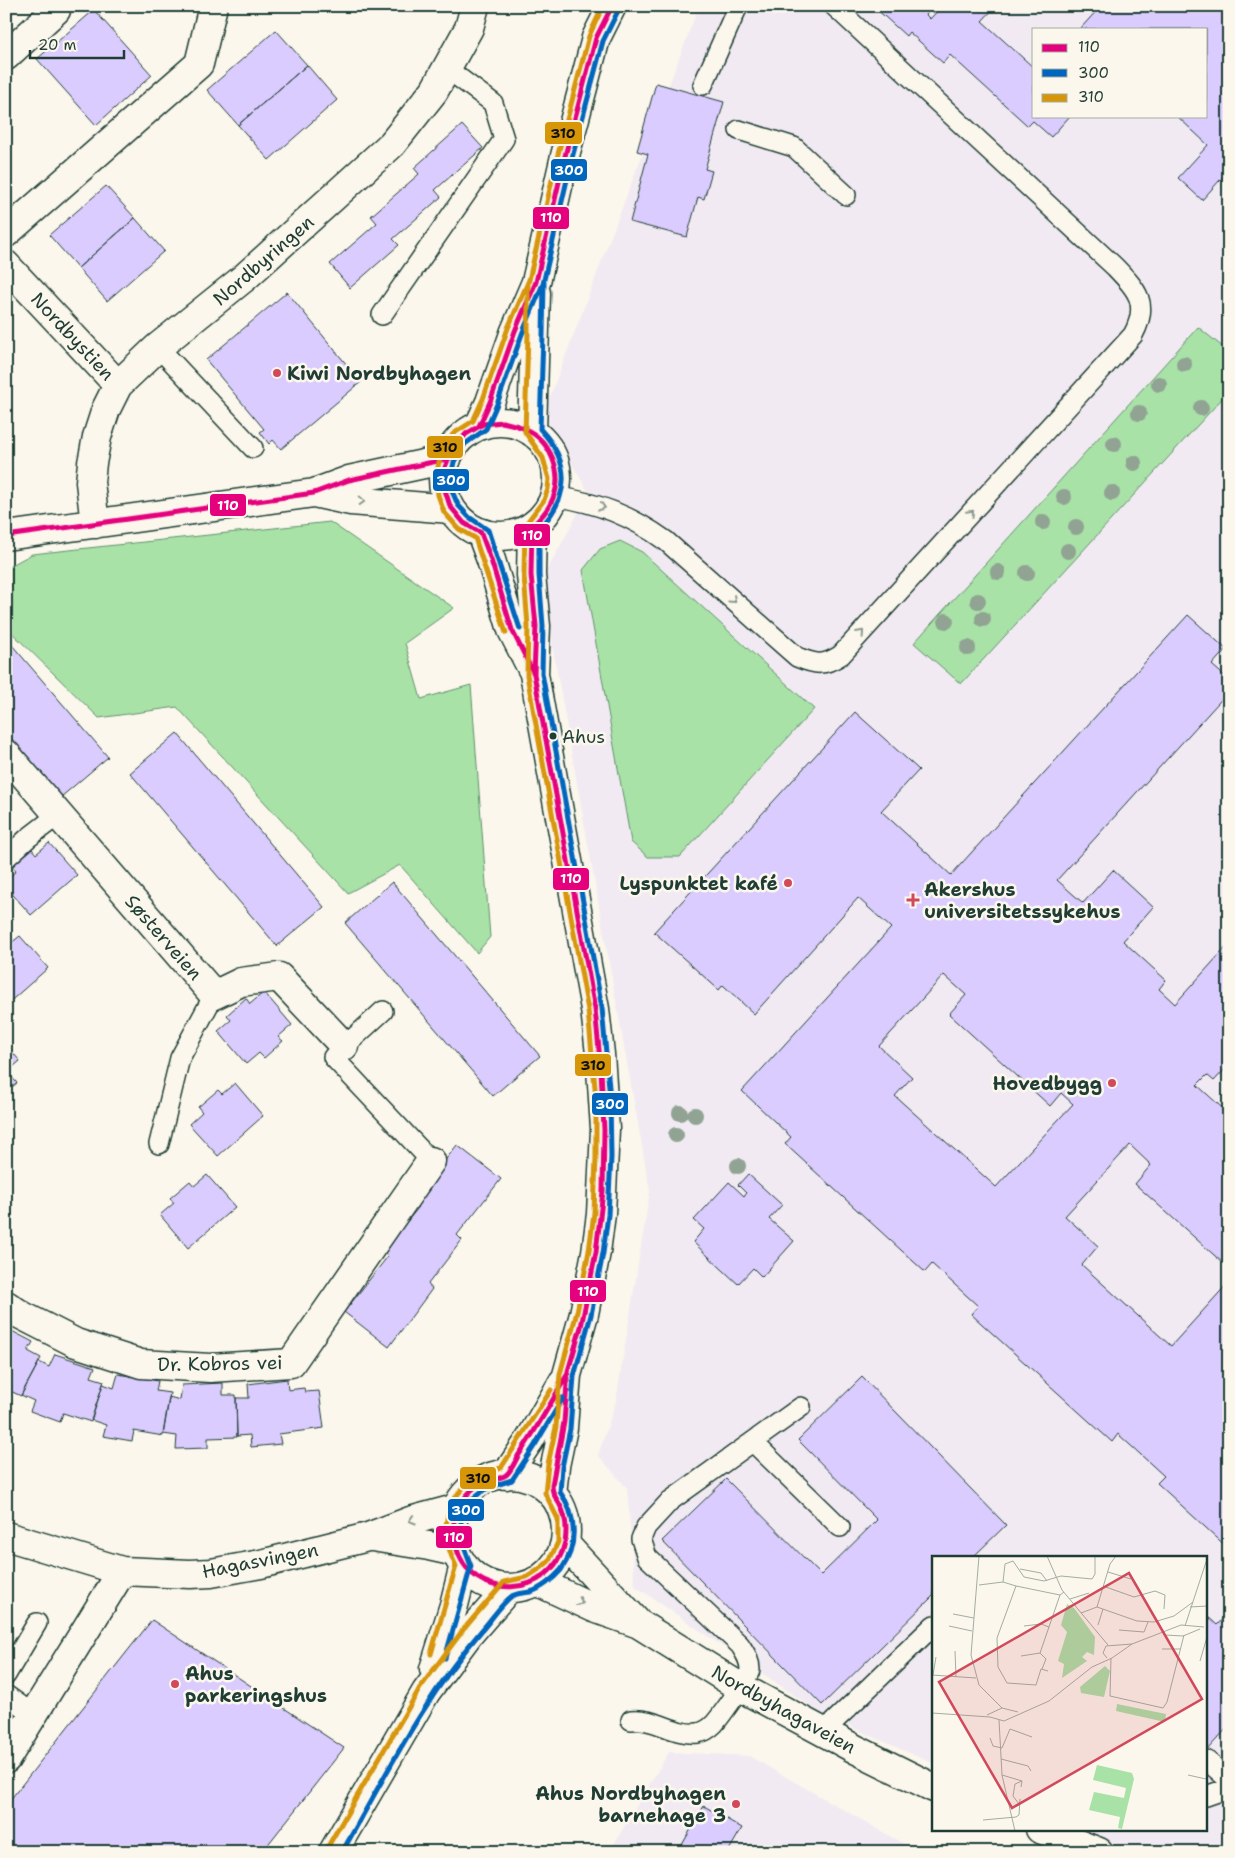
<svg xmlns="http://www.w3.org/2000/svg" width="1235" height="1858" font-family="'Shantell Sans',sans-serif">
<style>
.built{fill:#f1eaf2;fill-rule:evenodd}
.green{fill:#a8e2a7;stroke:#64906e}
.building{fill:#dbccff;stroke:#1f3d34;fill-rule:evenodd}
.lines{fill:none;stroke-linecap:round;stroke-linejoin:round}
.service-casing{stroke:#1f3d34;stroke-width:22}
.minor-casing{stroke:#1f3d34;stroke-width:31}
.tertiary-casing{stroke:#1f3d34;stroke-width:31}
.secondary-casing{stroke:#1f3d34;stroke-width:31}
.service{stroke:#fbf7ec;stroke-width:19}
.minor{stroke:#fbf7ec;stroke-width:28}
.tertiary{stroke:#fbf7ec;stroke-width:28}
.secondary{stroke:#fbf7ec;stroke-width:28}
.bus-1-casing{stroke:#fbf7ec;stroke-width:9}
.bus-2-casing{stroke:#fbf7ec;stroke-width:9}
.bus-3-casing{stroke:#fbf7ec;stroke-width:9}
.bus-1{stroke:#e5007d;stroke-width:5}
.bus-2{stroke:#0065bd;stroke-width:5}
.bus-3{stroke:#d79608;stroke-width:5}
.tree{fill:#91a393}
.oneway{stroke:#8d9a90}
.poi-dot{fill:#d1495b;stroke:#fbf7ec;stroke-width:2}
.bus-dot{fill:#1f3d34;stroke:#fbf7ec;stroke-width:2}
.labels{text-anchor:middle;stroke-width:5;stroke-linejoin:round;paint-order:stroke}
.bus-label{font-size:18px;fill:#1f3d34;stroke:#fbf7ec;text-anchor:start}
.street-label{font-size:19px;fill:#1f3d34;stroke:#fbf7ec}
.poi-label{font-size:19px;font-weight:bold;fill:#1f3d34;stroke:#fbf7ec;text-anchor:start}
.inset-road{fill:none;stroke:#a3ada2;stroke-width:1}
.view{fill:#d1495b;fill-opacity:0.15;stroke:#d1495b;stroke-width:2.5}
.inset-edge{fill:none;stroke:#1f3d34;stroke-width:2.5}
.line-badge{stroke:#fbf7ec;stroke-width:2}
.badge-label{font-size:14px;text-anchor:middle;font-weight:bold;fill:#fff}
.pale-badge-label{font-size:14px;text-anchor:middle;font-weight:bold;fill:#111}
</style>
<rect width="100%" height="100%" fill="#fbf7ec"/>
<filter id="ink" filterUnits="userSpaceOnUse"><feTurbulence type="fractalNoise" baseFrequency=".02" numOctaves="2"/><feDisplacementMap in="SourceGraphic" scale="10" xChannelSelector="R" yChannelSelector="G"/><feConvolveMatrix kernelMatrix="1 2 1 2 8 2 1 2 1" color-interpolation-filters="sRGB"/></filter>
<g filter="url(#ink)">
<!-- built -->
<path class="built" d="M699,6H1229V1852H1131L1081,1829H1206V1557H934V1764L820,1713L635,1586L627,1488L598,1455L616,1401L650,1191L546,610L545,574L589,493L543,415ZM1034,29H1206V116H1034Z
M669,1752L749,1756L918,1852H609Z"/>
<!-- green -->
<path class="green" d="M1198,327L1229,352V391L961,684L914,643Z
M330,522L454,608L405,643L421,699L471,685L490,937L477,953L400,865L348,893L177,707L99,718L6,627V568L32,554Z
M620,541L642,552L814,709L680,857H648L631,842L583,570L600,549Z"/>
<!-- building -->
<path class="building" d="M873,6H932L926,15L930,19L942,6H996L982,21L1034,68V116H1070L1051,137L1033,121L1028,126L950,55L943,63L909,32L906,36Z
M1097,6H1229V170L1202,200L1178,178L1208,145L1177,116H1206V29H1080L1099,8Z
M94,10L152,75L96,125L37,59Z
M276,30L307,65L238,125L207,90Z
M307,65L337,100L269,160L238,125Z
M656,83L724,102L705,169L712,171L704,199L698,197L687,237L630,222L648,154L637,151Z
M462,125L483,148L435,190L441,197L393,239L399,245L350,288L330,264L377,223L371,216L419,174L414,168Z
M106,186L135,218L78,268L49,235Z
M135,218L164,251L107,301L78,268Z
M287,292L361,382L281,449L273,440L269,444L260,432L264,429L206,360Z
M1188,615L1226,649L1212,665L1229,680V691L1057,880L1083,903L1113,870L1153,907L1123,941L1166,980L1159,989L1175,1004L1229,944V1065L1214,1081L1207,1075L1197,1085L1229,1114V1259L1224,1264L1135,1184L1151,1165L1130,1145L1065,1216L1098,1246L1082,1265L1171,1346L1229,1282V1549L1157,1483L1164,1476L1118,1434L1112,1442L971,1314L978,1306L932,1264L925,1272L785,1144L791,1137L742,1091L891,928L858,898L754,1014L723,985L719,990L654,932L855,712L919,770L881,811L951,875ZM944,975L966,995L949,1014L1050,1106L1061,1093L1073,1104L996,1187L895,1096L912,1077L879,1046Z
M6,638L108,757L61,797L6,734Z
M177,733L324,907L277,946L130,773Z
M49,843L77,875L31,915L6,887V880L16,871L12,866L32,849L36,854Z
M392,882L540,1056L493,1096L345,923Z
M20,936L48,968L6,1005V947Z
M264,992L292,1025L278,1037L283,1041L264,1058L259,1053L246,1064L218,1031L231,1020L227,1015L246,998L250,1004Z
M6,1045L20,1061L7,1072L17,1083L6,1092Z
M235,1083L263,1116L218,1156L189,1124L202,1112L198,1107L218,1090L222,1094Z
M457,1145L501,1179L457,1235L462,1240L428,1284L432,1289L389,1347L344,1312L388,1256L382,1252L418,1208L412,1203Z
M748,1174L782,1205L769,1219L794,1241L762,1277L753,1268L738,1284L693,1242L704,1229L694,1220L729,1182L744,1196L746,1193L738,1185Z
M207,1175L235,1207L188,1248L160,1215L174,1203L170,1198L190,1181L194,1186Z
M6,1328L33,1342L28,1351L41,1358L21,1396L6,1389Z
M55,1354L95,1367L91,1377L104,1381L91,1422L63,1413L60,1422L30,1411L34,1401L21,1395L39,1362L49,1367Z
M118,1374L158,1381L156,1391L170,1393L163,1436L134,1431L132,1441L103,1436L106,1425L91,1420L103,1384L114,1388Z
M862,1377L1006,1525L973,1557H934V1595L822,1705L662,1541L726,1479L821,1575L877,1520L798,1440Z
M287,1379L288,1390L304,1388L305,1392L319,1391L324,1428L279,1434L281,1444L251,1447L250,1435L237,1436L236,1398H249L248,1384Z
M223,1383V1395H236L237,1437L208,1438V1448L176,1449L177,1436L163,1434L169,1397L180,1400L182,1385Z
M1229,1612V1726L1206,1751V1615L1217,1625Z
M152,1620L344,1748L262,1852H6V1805Z
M704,1806L742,1828L728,1852H678Z"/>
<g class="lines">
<!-- service casing -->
<g class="service-casing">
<path id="service" d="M703,85L738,6
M739,130L794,147L846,195
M382,315L504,139L493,103L446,68
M158,347L253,448
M554,496C598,503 630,515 666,541L797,657C816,665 824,666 841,655L1133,335C1150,303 1137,290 1115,267L834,6
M6,858L28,838L58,815
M383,1011L333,1057L431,1161
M159,1144L180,1058L214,995
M753,1442L840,1527
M6,1675L37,1623
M6,1695L34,1715
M631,1720C655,1717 675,1736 698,1733C704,1732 710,1728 714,1724C721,1716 749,1677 750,1670C750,1660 745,1653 740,1645L647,1557L641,1539L646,1527L670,1501L801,1407
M823,1732L934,1625
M1206,1760L1229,1780
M1206,1796L1229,1788"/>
</g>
<!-- minor casing -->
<g class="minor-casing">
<path id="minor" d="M6,56L56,10
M6,233L199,64L213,6
M6,265L118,385
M314,493L351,501L451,509
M95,524L90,482L92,463L97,437L106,409L118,385L158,347L244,278L392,144L434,91L469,28L475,6
M6,536L314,493L349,480L447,459
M6,754L214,995L241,982L279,977L344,1046
M6,1305L21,1315L76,1343L141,1364L210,1368L291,1363L431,1161
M6,1536L122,1571L190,1574L211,1573L261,1564L368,1537L410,1521L458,1508
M372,1537L429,1546L456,1552
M6,1759L122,1571"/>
</g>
<!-- tertiary casing -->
<g class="tertiary-casing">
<path id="tertiary" d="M565,1544L636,1621
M536,1581L594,1608L639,1624L740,1687L857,1750L934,1788
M1040,1829L1099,1852"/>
</g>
<!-- secondary casing -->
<g class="secondary-casing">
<path id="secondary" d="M443 479a57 57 0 1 1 114 0a57 57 0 1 1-114 0Z
M479,426L490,402L515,331L536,282L565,156L596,38L612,6
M532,432L536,293
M532,526L531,575L536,626L534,674L595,1009L600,1054L605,1129L601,1214L596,1252L584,1314L567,1375L563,1428L555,1466L552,1494
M481,533L491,560L512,630L533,671
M452 1531a57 57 0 1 1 114 0a57 57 0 1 1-114 0Z
M506,1475L529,1441L563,1382
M434,1669L454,1605L464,1565
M333,1852L426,1692L469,1634L509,1588"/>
</g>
<!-- service -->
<use href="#service" class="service"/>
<!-- minor -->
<use href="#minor" class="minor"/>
<!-- tertiary -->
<use href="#tertiary" class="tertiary"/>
<!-- secondary -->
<use href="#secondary" class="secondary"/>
<!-- bus-1 casing -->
<g class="bus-1-casing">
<path id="bus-1" d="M502,422C510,424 518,425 525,429C550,440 564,473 553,498C549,509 541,518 532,526L531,575L536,626L534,674L512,630L491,560L481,533L464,523L450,506L444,487L445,467L453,449L466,434L483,424Z
M479,426L490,402L515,331L536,282L565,156L596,38L612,6
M6,536L314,493L349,480L447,459
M534,674L595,1009L601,1070L604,1130L603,1191L596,1252L581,1327L568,1371L564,1422L552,1485C552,1495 556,1497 560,1505C566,1516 567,1530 565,1542C553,1599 470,1603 456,1546C453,1536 453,1525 455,1516C459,1503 471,1487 484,1482C490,1480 500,1479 506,1475C511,1471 515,1462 518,1456C536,1430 551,1403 567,1375"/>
</g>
<!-- bus-2 casing -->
<g class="bus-2-casing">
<path id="bus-2" d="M520,629L488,530L469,517L458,505L452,491L451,476L454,462L465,444L486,429L497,404L522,334L543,284L572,158L603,41L619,9
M445,1658L471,1566L464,1547L461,1534V1522L465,1511L471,1500L481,1492L493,1486L512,1480L535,1445L563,1398
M342,1852C385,1777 425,1696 482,1630C491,1620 502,1603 512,1596C517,1593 525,1593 530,1592C541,1589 554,1578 561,1570C578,1546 577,1515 560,1492L562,1467L570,1429L574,1376L591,1315L603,1253L608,1215L611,1157L610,1099L602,1008L542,673L543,626L539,575V529C571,496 571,462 540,429L543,335L544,282"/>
</g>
<!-- bus-3 casing -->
<g class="bus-3-casing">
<path id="bus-3" d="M506,633L475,538L459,529L444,512L438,495L436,477L440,457L453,434L473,421L483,399L508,328L529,280L558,154L589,36L603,6
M431,1654L456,1566C433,1520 452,1481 501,1468L551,1390
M327,1848L420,1688L463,1630L504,1582L527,1577L541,1568L549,1561L558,1542V1519L545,1493L548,1464L556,1427L560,1374L577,1312L589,1251L594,1213L596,1157V1099L588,1010L527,675L528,626L524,576L525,525L544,500L548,489L549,479L543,458L525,432L528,335V282"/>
</g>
<!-- bus-1 -->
<use href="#bus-1" class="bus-1"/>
<!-- bus-2 -->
<use href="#bus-2" class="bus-2"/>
<!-- bus-3 -->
<use href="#bus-3" class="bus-3"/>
</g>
<!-- trees -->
<g class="tree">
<circle cx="1184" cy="364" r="8"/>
<circle cx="1159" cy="384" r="8"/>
<circle cx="1201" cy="408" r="8"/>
<circle cx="1139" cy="413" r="8"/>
<circle cx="1114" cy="444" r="8"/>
<circle cx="1134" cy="463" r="8"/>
<circle cx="1112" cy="493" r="8"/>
<circle cx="1064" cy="497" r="8"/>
<circle cx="1043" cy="522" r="8"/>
<circle cx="1076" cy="527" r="8"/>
<circle cx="1068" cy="551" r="8"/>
<circle cx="998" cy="572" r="8"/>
<circle cx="1027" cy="573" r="8"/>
<circle cx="978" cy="601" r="8"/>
<circle cx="983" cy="619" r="8"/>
<circle cx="946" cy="621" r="8"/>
<circle cx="968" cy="648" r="8"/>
<circle cx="680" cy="1113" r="8"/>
<circle cx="695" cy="1115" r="8"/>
<circle cx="676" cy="1135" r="8"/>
<circle cx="738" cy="1166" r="8"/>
</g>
<!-- one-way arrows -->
<defs><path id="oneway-chevron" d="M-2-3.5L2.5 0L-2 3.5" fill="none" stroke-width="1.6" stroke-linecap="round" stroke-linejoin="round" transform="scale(1.25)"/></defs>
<g class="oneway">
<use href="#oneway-chevron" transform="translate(362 501) rotate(3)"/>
<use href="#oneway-chevron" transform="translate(602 507) rotate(17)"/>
<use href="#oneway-chevron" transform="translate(971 513) rotate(-47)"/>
<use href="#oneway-chevron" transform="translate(733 600) rotate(42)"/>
<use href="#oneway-chevron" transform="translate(861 633) rotate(-48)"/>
<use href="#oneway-chevron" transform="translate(412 1520) rotate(163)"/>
<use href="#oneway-chevron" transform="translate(580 1602) rotate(25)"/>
</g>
</g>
<!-- markers -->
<g class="poi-dot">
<circle cx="277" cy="373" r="5"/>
<circle cx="788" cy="883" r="5"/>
<path d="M910.5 892.5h5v5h5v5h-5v5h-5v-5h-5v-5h5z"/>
<circle cx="1112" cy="1083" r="5"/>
<circle cx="175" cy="1684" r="5"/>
<circle cx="736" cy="1804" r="5"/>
</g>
<circle class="bus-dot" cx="553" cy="736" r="4.5"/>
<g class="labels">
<!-- bus labels -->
<g class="bus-label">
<text x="562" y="743">Ahus</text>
</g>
<!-- street labels -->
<g class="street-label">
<text transform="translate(263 260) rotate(-41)" y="7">Nordbyringen</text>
<text transform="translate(73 336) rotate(47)" y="7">Nordbystien</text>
<text transform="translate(164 937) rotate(49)" y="7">Søsterveien</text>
<text transform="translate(220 1363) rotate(-1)" y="7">Dr. Kobros vei</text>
<text transform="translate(260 1560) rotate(-11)" y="7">Hagasvingen</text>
<text transform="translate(784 1709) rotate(29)" y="7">Nordbyhagaveien</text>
</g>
<!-- poi labels -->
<g class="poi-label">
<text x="287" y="380">Kiwi Nordbyhagen</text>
<text x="778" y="890" text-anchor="end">Lyspunktet kafé</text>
<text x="924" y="896">Akershus<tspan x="924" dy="22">universitetssykehus</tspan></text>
<text x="1102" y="1090" text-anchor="end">Hovedbygg</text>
<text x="185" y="1680">Ahus<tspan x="185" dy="22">parkeringshus</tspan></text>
<text x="726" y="1800" text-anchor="end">Ahus Nordbyhagen<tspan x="726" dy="22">barnehage 3</tspan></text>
</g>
</g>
<!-- overview -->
<g transform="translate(932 1556)">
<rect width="275" height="275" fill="#fbf7ec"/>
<path d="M135,48L142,52L163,81L162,99L155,96L150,101L155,105L130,122L132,108L126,105L135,76L129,69ZM173,110L178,115L172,141L149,137L148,131ZM185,148L234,158L233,166L184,155ZM165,209L200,217L202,223L190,273L186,272L188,261L157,254L162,236L192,242L194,232L161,224Z" fill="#a8e2a7"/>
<path class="inset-road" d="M47,0L39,99L47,129L70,152M115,0L130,34L176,89M88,13L109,17L115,25M176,16L199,23M71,26L73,8L81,5L92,21L112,25L129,20L160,23L163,18V0M47,29L71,26L84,30M171,30L202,41L223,35L233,39L232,53M138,43L157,37M165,51L178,8L184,0M258,51L275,50M149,57L165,51L205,65L222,66L242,60L261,46M21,58L42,62M166,69L171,53M17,70L40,75M92,70L109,68L117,71M253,70L275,3M187,74L212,76L216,66M233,79L251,80L268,73M230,93H248M23,95L24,121M89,100L108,97M175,102L171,97L174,90L200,88L249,69L272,71M179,102L178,140L231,152L235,146L252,79M268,105L275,81M110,113L114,103L108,97L128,39M116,115L109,113L104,129L75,127L66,111L65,82L84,30L128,39L132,36M0,119L44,122M1,119L4,101M0,157L58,161L72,165L117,145L160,111L180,102L200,88M55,159L70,152L86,156M67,164L70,219L83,275M58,182L61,190L70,192L78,173L100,181M69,203L96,210L99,215M70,219L90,225L89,231M256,219L274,223M87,248L81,240L83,228L90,225M51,264L84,261L87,259L88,243"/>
<path class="view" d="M197,17L270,143L80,252L7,126Z"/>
<rect width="275" height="275" class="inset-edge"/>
</g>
<g class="line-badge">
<rect x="544" y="121" width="39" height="24" rx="5" fill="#d79608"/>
<rect x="550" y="158" width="38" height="24" rx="5" fill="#0065bd"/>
<rect x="532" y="206" width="38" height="24" rx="5" fill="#e5007d"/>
<rect x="426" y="435" width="38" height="24" rx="5" fill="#d79608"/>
<rect x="432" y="468" width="38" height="24" rx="5" fill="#0065bd"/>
<rect x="209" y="493" width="38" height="24" rx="5" fill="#e5007d"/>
<rect x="513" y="523" width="38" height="24" rx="5" fill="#e5007d"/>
<rect x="552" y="867" width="38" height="24" rx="5" fill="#e5007d"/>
<rect x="574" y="1053" width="38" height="24" rx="5" fill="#d79608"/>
<rect x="591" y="1092" width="38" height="24" rx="5" fill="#0065bd"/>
<rect x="569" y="1279" width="38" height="24" rx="5" fill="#e5007d"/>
<rect x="459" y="1466" width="38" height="24" rx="5" fill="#d79608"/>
<rect x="447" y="1498" width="38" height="24" rx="5" fill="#0065bd"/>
<rect x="435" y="1525" width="38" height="24" rx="5" fill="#e5007d"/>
</g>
<g class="badge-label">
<text x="569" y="175">300</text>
<text x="551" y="222">110</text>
<text x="451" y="485">300</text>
<text x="228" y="510">110</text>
<text x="532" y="540">110</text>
<text x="571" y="883">110</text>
<text x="610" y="1109">300</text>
<text x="588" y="1296">110</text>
<text x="466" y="1515">300</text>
<text x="454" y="1542">110</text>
</g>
<g class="pale-badge-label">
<text x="563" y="138">310</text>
<text x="445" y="452">310</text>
<text x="593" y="1070">310</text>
<text x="478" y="1483">310</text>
</g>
<!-- margin -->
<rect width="1235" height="1858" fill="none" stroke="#fbf7ec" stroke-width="25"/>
<rect x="12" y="12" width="1210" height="1833" fill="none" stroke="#1f3d34" stroke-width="2" filter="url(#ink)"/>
<!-- legend -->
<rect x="1032" y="28" width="175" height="90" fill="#fbf7ec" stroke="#a3ada2"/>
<rect x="1042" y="44" width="25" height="8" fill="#e5007d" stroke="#a3ada2"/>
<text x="1078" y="52" font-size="15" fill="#1f3d34">110</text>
<rect x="1042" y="69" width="25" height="8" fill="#0065bd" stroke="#a3ada2"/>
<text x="1078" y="78" font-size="15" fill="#1f3d34">300</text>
<rect x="1042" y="94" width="25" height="8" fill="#d79608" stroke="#a3ada2"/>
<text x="1078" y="102" font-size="15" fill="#1f3d34">310</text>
<!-- scale -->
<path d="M30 50v8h94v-8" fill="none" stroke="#1f3d34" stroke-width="2.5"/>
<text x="38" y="50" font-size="15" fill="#1f3d34" stroke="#fbf7ec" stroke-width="4" paint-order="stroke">20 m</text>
</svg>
